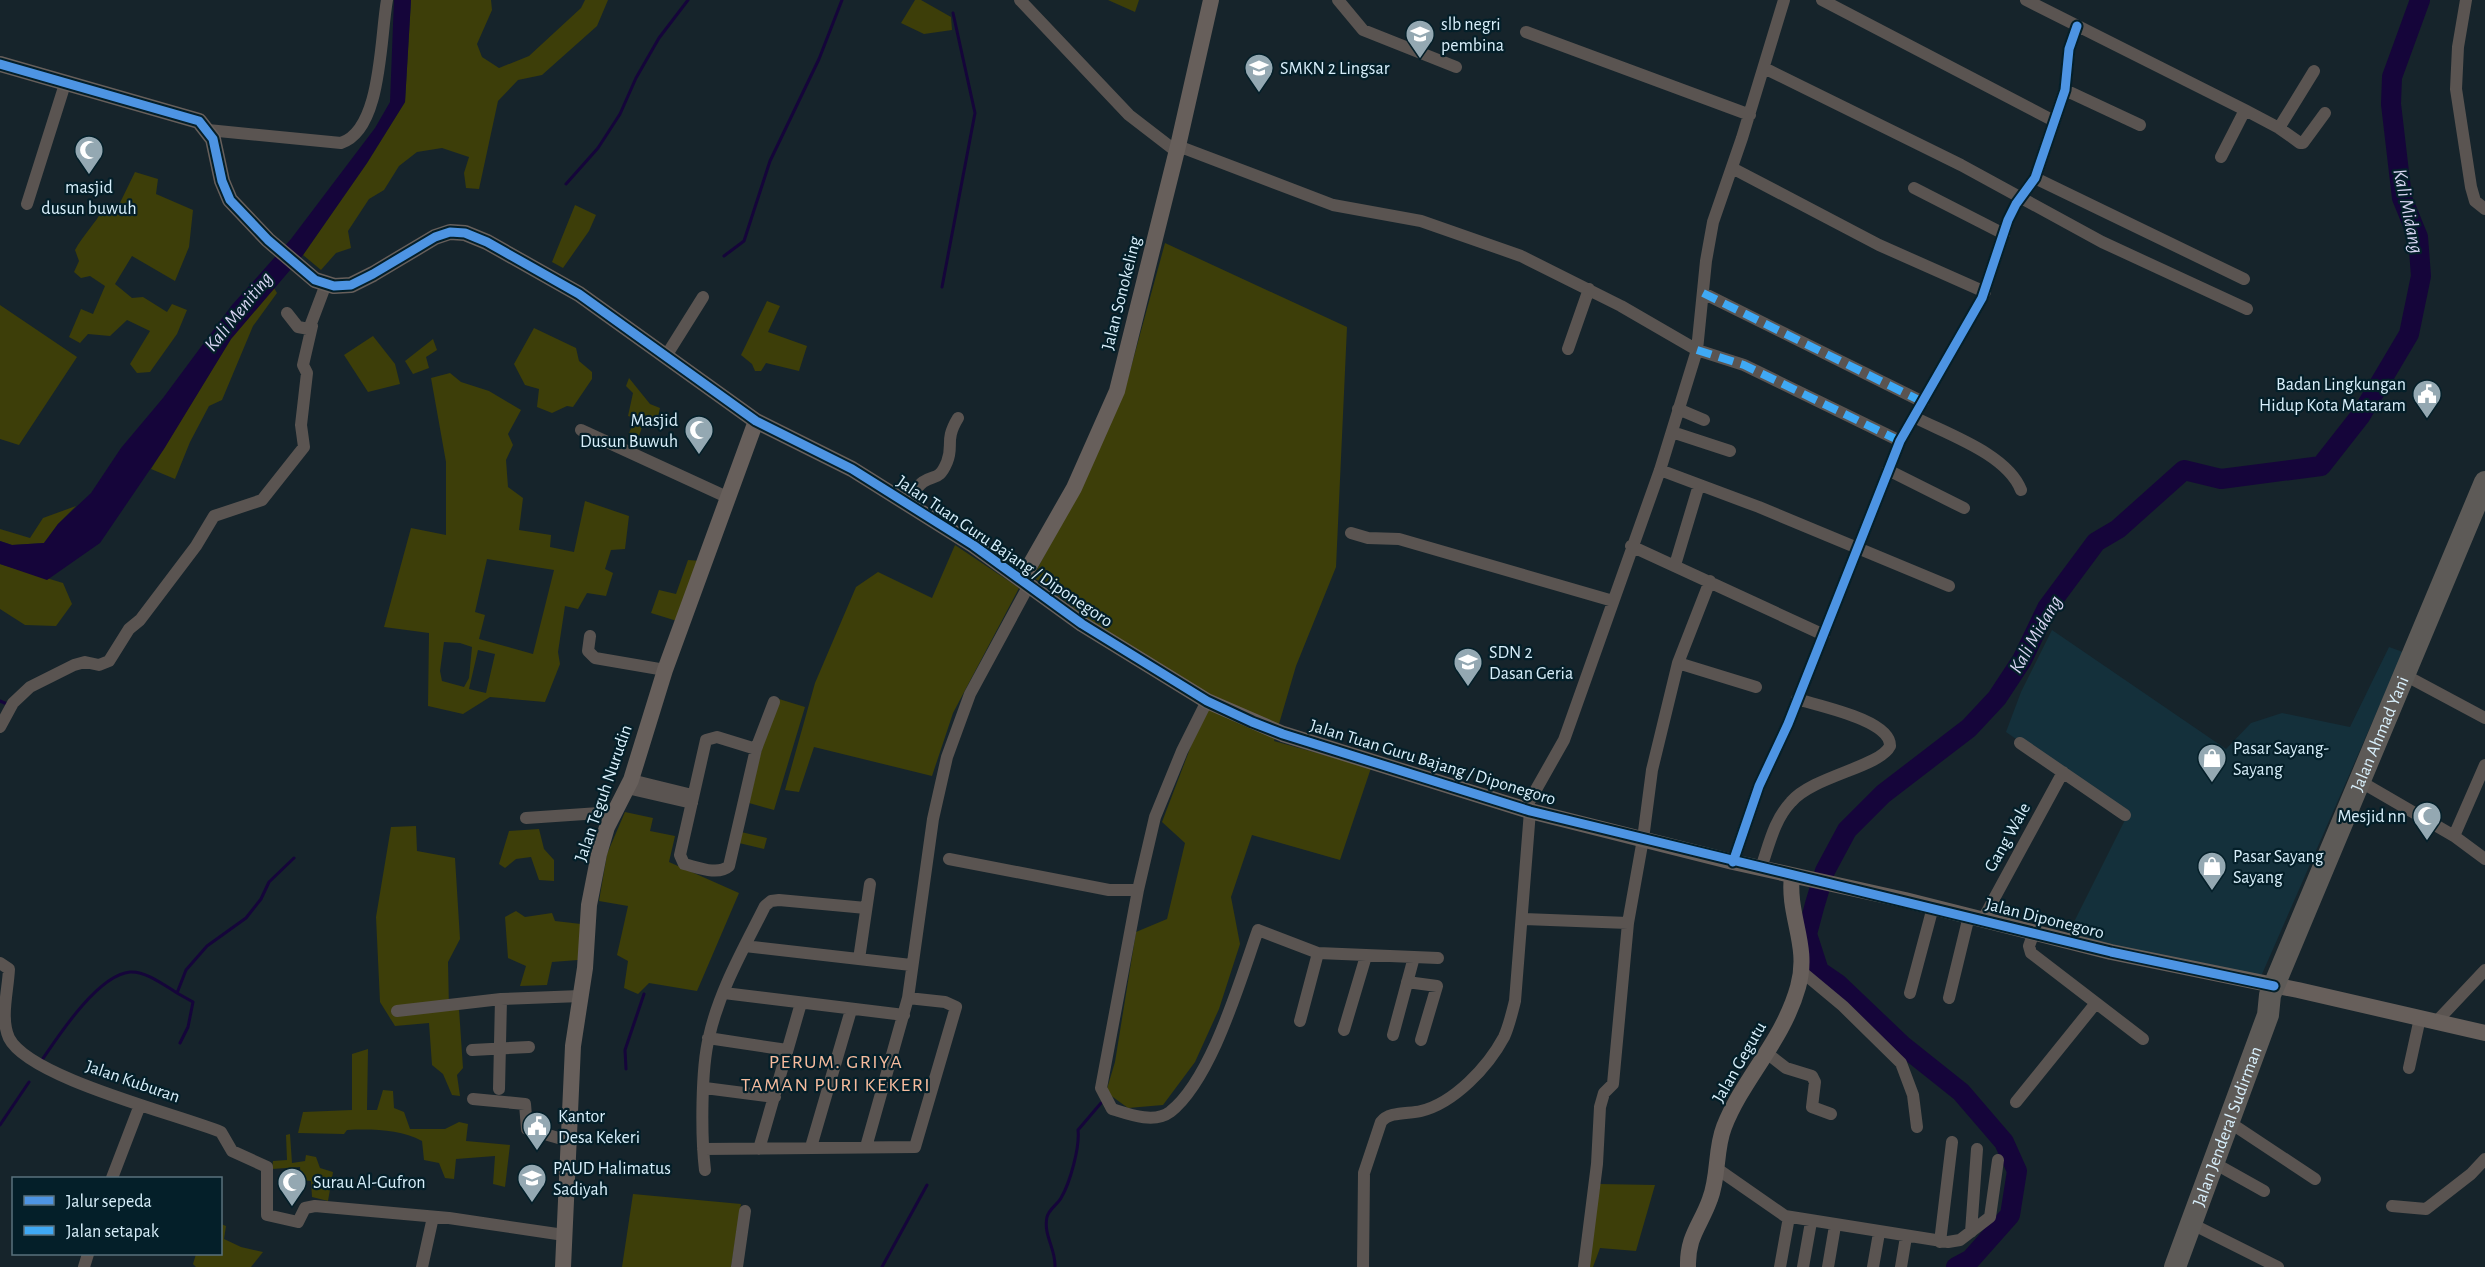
<svg xmlns="http://www.w3.org/2000/svg" width="2485" height="1267" font-family="'Alegreya Sans',sans-serif">
<style>
.built{fill:#14303b}
.green{fill:#3d3e09;fill-rule:evenodd}
.water{fill:#15053a}
.lines{fill:none;stroke-linecap:round;stroke-linejoin:round}
.stream{stroke:#15053a;stroke-width:3}
.river{stroke:#15053a;stroke-width:20}
.street{stroke:#5a5451;stroke-width:12}
.secondary{stroke:#675f5b;stroke-width:16}
.highway{stroke:#5d5a57;stroke-width:22}
.quiet{stroke:#3fa9f5;stroke-width:8;stroke-dasharray:15 8;stroke-linecap:butt}
.cycleway-casing{stroke:#041f29;stroke-width:13}
.cycleway{stroke:#4d94e3;stroke-width:9}
.labels{text-anchor:middle;stroke-width:4.5;stroke-linejoin:round;paint-order:stroke}
.poi-label{font-size:18px;fill:#d8effb;stroke:#041f29;text-anchor:start}
.street-label{font-size:18px;fill:#d8effb;stroke:#041f29}
.water-label{font-size:20px;font-style:italic;fill:#d6d4f1;stroke:#041f29}
.neighbourhood-label{font-size:20px;letter-spacing:1.5px;fill:#f7bc9e;stroke:#041f29}
</style>
<rect width="100%" height="100%" fill="#16242b"/>
<!-- built -->
<path class="built" d="M2052,630L2226,749L2251,723L2282,713L2350,727L2389,647L2403,652L2259,981L2066,938L2127,816L2006,732L2021,692Z"/>
<!-- green -->
<path class="green" d="M411,0H491L492,10L477,44L482,57L499,68L529,56L581,8L585,0H608L597,26L542,75L518,80L498,101L479,189L466,188L464,173L469,157L442,148L417,152L399,166L384,190L369,199L348,231L351,248L336,253L321,270L303,255L367,163L405,102Z
M915,0H921L951,17L952,30L924,34L901,23Z
M1108,0H1139L1135,12Z
M135,172L158,179L156,194L193,210L189,247L175,281L132,256L115,284L132,298L143,297L167,312L172,304L187,310L177,334L150,372L137,373L130,364L150,331L127,320L110,336L88,334L80,343L69,337L81,309L93,314L105,286L90,276L81,278L74,272L79,261L75,250C83,235 95,224 103,209H117Z
M575,205L596,215L589,231L563,268L552,262Z
M1165,243L1347,327L1336,567L1296,666L1274,741L1371,768L1340,860L1252,835L1231,897L1240,944L1219,1009L1195,1062L1163,1105L1128,1108L1106,1092L1115,1062L1136,932L1167,919L1185,843L1162,822L1210,696L1103,630L1033,577L1081,486L1124,393Z
M274,288L277,293L253,326L222,400L209,406L190,442L175,479L151,469L231,339Z
M767,301L780,306L768,332L807,346L799,371L766,363L761,371H755L752,364L741,355Z
M0,305L77,357L19,445L0,439Z
M534,328L576,348L579,361L592,372V379L573,407L567,406L552,413L537,407L539,389L525,385L514,364Z
M373,336L395,364L400,384L368,392L344,355Z
M433,339L437,350L426,357L429,368L413,374L405,361Z
M450,373L461,382L489,391L521,410L508,434L513,445L506,460L508,487L523,498L519,530L551,535L550,547L574,552L585,501L629,516L625,549L611,550L605,569L613,573L606,596L587,593L578,609L565,606L558,652L560,664L545,702L490,697L463,714L428,706L429,633L384,627L411,528L446,535V462L431,378ZM487,559L554,570L533,654L479,639L485,615L475,612ZM444,642L460,643L472,647L469,678L464,687L442,681L440,671ZM478,650L495,654L486,693L469,689Z
M629,378L650,404L660,408L657,421L642,427L636,445L630,444L628,436L635,418L628,416L633,393L626,386Z
M76,506L58,524L44,543L12,545L0,541V529L30,538L43,518Z
M955,545L1019,588L953,713L932,776L814,747L799,792L785,790L815,683L856,587L878,572L932,598Z
M688,560L701,561L677,621L651,613L659,590L676,594Z
M0,564L63,583L72,604L56,626L25,625L0,609Z
M779,699L805,707L774,810L749,803L761,752Z
M625,812L653,818L650,831L675,836L669,862L739,893L697,991L649,983L638,994L624,988L628,961L617,955L628,906L599,901L607,854Z
M416,826L417,851L455,858L460,939L448,962L449,1009H459L463,1068L457,1075L460,1096L452,1095L443,1074L432,1065L429,1023L395,1026L380,1002L376,917L391,827Z
M539,829L544,849L554,860V881L539,880L531,857L516,859L505,868L499,864L509,831Z
M741,832L767,838L764,849L739,843Z
M516,911L525,917L552,913L555,921L581,924L578,960L552,962L547,985L520,986L526,966L508,958L505,917Z
M368,1049L367,1110H377L383,1090L393,1091L394,1108L404,1112L410,1129H445L459,1122L468,1124L466,1141L510,1145L505,1187L493,1184L495,1156L456,1159L454,1179L445,1178L439,1163L424,1160L422,1141C400,1129 371,1129 347,1130L344,1134L298,1133L303,1112L352,1110V1054Z
M290,1134L292,1163L305,1161L306,1155L316,1157L320,1168L333,1172L328,1201L312,1197L311,1181L301,1180L300,1167L272,1169L273,1161L287,1160L286,1135Z
M1599,1184L1655,1185L1636,1251L1600,1248L1593,1267H1588Z
M633,1194L741,1204L731,1267H622Z
M221,1224L226,1226L224,1239L241,1247L263,1252L251,1267H196L193,1264L196,1254H220Z"/>
<!-- water -->
<path class="water" d="M394,0H411L405,102L367,163L303,255L231,339L164,449L100,543L47,580L0,564V541L12,545L44,543L58,524L91,493L121,448L163,398L232,305L291,239L375,128L390,102Z"/>
<g class="lines">
<!-- stream -->
<path class="stream" d="M566,184L598,148L620,114L636,78L659,38L688,0
M724,256L744,241L770,161L819,59L842,0
M942,287L975,113L953,13
M0,701L7,704
M180,1043L188,1027L193,1002L177,993L186,970L207,946L246,918L261,899L269,882L294,858
M42,1060C59,1035 98,975 130,972C146,971 164,985 177,993
M626,1069L625,1050L644,994
M0,1125L29,1082
M882,1267L927,1185
M1055,1267C1056,1249 1043,1235 1047,1217C1049,1209 1057,1205 1061,1198C1070,1183 1080,1147 1078,1130L1101,1103"/>
<!-- river -->
<path class="river" d="M1956,1267L1971,1259L2010,1215L2017,1171L2004,1142L1961,1092L1902,1045L1838,984L1819,971L1807,934L1815,904L1825,871L1847,830L1883,794L1969,728L1997,698L2022,660L2047,608L2096,542L2118,529L2184,470L2221,479L2321,466L2361,415L2409,334L2421,276L2418,237L2402,198L2391,104L2392,77L2420,0"/>
<!-- street -->
<path class="street" d="M1020,0L1129,115L1177,152
M1338,0L1363,30L1456,67
M1822,0L2054,121
M2026,0L2245,110L2279,128L2300,143H2303L2325,113
M2466,0L2458,47L2456,89L2471,187L2475,201L2485,209
M1526,32L1750,115
M1764,68L1961,165L2102,242L2247,309
M2065,90L2140,125
M2279,128L2314,71
M208,130L341,143C382,130 380,38 387,0
M1178,146L1333,205L1421,221L1521,256L1621,306L1697,350L1744,365L1900,441
M2221,157L2245,110
M1732,168L1879,245L1985,292
M2035,178L2244,279
M1914,188L2004,234
M27,204L65,84
M1703,293L1923,402
M287,313L298,327L309,329L326,284
M1568,349L1589,289
M666,356L703,297
M1678,409L1704,420
M1914,417C1947,434 2007,454 2021,490
M581,430L729,498
M1672,432L1730,451
M1660,470L1759,507L1949,586
M1888,470L1964,508
M905,504C911,497 916,487 923,482C935,474 939,481 947,462C954,445 944,441 958,418
M1351,533L1368,538L1399,539L1613,601
M1631,546L1824,635
M1675,565L1699,485
M590,636L588,651L595,658L665,670
M1678,663L1756,687
M2414,680L2485,718
M1207,701L1182,751L1155,817L1138,890L1101,1088L1112,1109C1128,1114 1154,1124 1170,1112C1212,1079 1240,980 1258,930L1318,953L1438,958
M0,727L13,703L30,687L74,665L85,662L99,665L109,661L129,629L140,620L196,546L214,516L262,500L304,447L301,425L307,373L303,365L312,326
M2020,743L2125,815
M756,749L717,737L706,740L680,855L684,864C697,867 718,876 729,866L756,749L774,702
M631,780L688,794
M2368,786L2454,836L2485,859
M627,788L692,803
M1525,809L1564,740L1660,470L1697,350L1706,261L1713,222L1742,138L1784,0
M526,818L614,812
M2454,836L2485,765
M949,859L1109,890H1138
M1733,862L1759,786L1788,724L1900,441L1982,298L2008,220L2016,204L2035,178L2065,90L2069,49L2077,26
M1761,868C1769,845 1774,820 1791,802C1813,776 1880,767 1890,746C1891,720 1819,706 1797,699
M1522,919L1628,923
M1983,919L2063,772
M2034,932L2029,946L2031,953L2143,1039
M745,946L911,965
M859,959L870,884
M0,963L9,969C8,991 0,1018 9,1038C29,1078 177,1114 221,1132L232,1151L267,1167V1215L298,1222L305,1208L315,1206L449,1218L564,1235
M1801,971L1843,1006L1901,1063L1913,1095L1917,1127
M1407,982L1437,986L1421,1040
M724,993L904,1015
M1910,993L1933,907
M1949,998L1969,916
M397,1011L501,999L581,996
M1300,1021L1318,953
M2436,1022L2485,970
M1344,1030L1366,956
M1393,1035L1414,957
M708,1038L787,1050
M472,1050L529,1047
M1768,1054L1786,1068L1812,1076L1815,1082L1812,1107L1831,1114
M2409,1068L2420,1018
M705,1088L775,1097
M499,1089L501,999
M473,1099L525,1104L527,1129L569,1141
M2016,1102L2096,1003
M2229,1122L2315,1179
M811,1147L851,1010
M866,1147L908,998L933,819L947,757L970,694L1029,585
M703,1149L915,1147L956,1007L945,1002L908,998
M759,1149L801,1003
M2214,1163L2264,1191
M1716,1168L1785,1216L1948,1242L1960,1240L1990,1217L1998,1160
M705,1170C701,1137 701,1069 709,1037C719,991 744,948 765,906L771,901L779,900L866,908
M112,1178L140,1105
M2392,1206L2426,1209L2471,1174L2485,1159
M2192,1224L2278,1267
M1971,1232L1977,1149
M1940,1242L1952,1142
M84,1267L88,1254
M422,1267L433,1217
M737,1267L745,1211
M1363,1267L1364,1173L1381,1122C1389,1111 1409,1114 1421,1111C1454,1103 1488,1067 1504,1037C1509,1026 1512,1013 1515,1001L1530,811
M1584,1267L1597,1164L1600,1107L1604,1093L1613,1084L1628,923L1643,839L1652,770L1678,663L1710,581
M1780,1267L1789,1217
M1803,1267L1811,1222
M1828,1267L1835,1226
M1873,1267L1879,1233
M1901,1267L1906,1237"/>
<!-- secondary -->
<path class="secondary" d="M0,64L199,121L213,139L222,181L230,200L268,240L315,280L334,286L351,285L373,274L435,237L450,232L465,233L487,242L579,294L756,421L852,469L973,545L1082,624L1207,701L1283,734L1530,811L1733,862L1905,900L2111,952L2298,990L2485,1033
M1022,579L1074,488L1117,391L1178,146L1211,0
M563,1267L573,1046L585,968L589,905L599,854L607,827L631,780L665,670L756,421
M1688,1267C1687,1236 1701,1225 1710,1199C1719,1176 1715,1150 1724,1127C1743,1078 1783,1041 1798,987C1810,945 1787,916 1792,875"/>
<!-- highway -->
<path class="highway" id="s1" d="M2175,1267L2268,1015L2270,995L2485,482"/>
<!-- quiet -->
<path class="quiet" d="M1703,293L1923,402
M1697,350L1744,365L1900,441"/>
<!-- cycleway casing -->
<g class="cycleway-casing">
<path id="cycleway" d="M0,64L199,121L213,139L222,181L230,200L268,240L315,280L334,286L351,285L373,274L435,237L450,232L465,233L487,242L579,294L756,421L852,469L973,545L1082,624L1207,701L1252,722L1283,734L1530,811L2111,952L2274,986
M1733,862L1759,786L1788,724L1900,441L1982,298L2008,220L2016,204L2035,178L2065,90L2069,49L2077,26"/>
</g>
<!-- cycleway -->
<use href="#cycleway" class="cycleway"/>
</g>
<!-- icons -->
<defs>
<g id="school-pin" transform="scale(1.5)"><path d="M0 17L-7.5 6A9.5 9.5 0 1 1 7.5 6Z" fill="#94a8b2" stroke="#041f29"/><path d="M0-5L7-2L0 1L-7-2ZM-4 1L0 2.5L4 1V4Q0 6-4 4Z" fill="#fff"/></g>
<g id="mosque-pin" transform="scale(1.5)"><path d="M0 17L-7.5 6A9.5 9.5 0 1 1 7.5 6Z" fill="#94a8b2" stroke="#041f29"/><path d="M3.5-4.9A6 6 0 1 0 3.5 4.9A5 5 0 1 1 3.5-4.9Z" fill="#fff"/></g>
<g id="civic-pin" transform="scale(1.5)"><path d="M0 17L-7.5 6A9.5 9.5 0 1 1 7.5 6Z" fill="#94a8b2" stroke="#041f29"/><path d="M-.6-6.5H3V-4.5H.6V-3L4-1V1h2V6H-6V1h2V-1L-.6-3ZM-1.2 2.5V6h2.4V2.5Z" fill="#fff"/></g>
<g id="shop-pin" transform="scale(1.5)"><path d="M0 17L-7.5 6A9.5 9.5 0 1 1 7.5 6Z" fill="#94a8b2" stroke="#041f29"/><path d="M-5-2.5h2.3a2.7 3.5 0 0 1 5.4 0H5L5.5 6h-11ZM-1.5-2.5h3a1.5 2.3 0 0 0-3 0Z" fill="#fff"/></g>
</defs>
<g fill-rule="evenodd">
<use href="#school-pin" x="1420" y="34"/>
<use href="#school-pin" x="1259" y="68"/>
<use href="#mosque-pin" x="89" y="150"/>
<use href="#civic-pin" x="2427" y="394"/>
<use href="#mosque-pin" x="699" y="430"/>
<use href="#school-pin" x="1468" y="662"/>
<use href="#shop-pin" x="2212" y="758"/>
<use href="#mosque-pin" x="2427" y="816"/>
<use href="#shop-pin" x="2212" y="866"/>
<use href="#civic-pin" x="537" y="1126"/>
<use href="#school-pin" x="532" y="1178"/>
<use href="#mosque-pin" x="292" y="1182"/>
</g>
<g class="labels">
<!-- poi labels -->
<g class="poi-label">
<text x="1441" y="30">slb negri<tspan x="1441" dy="21">pembina</tspan></text>
<text x="1280" y="74">SMKN 2 Lingsar</text>
<text x="89" y="193" text-anchor="middle">masjid<tspan x="89" dy="21">dusun buwuh</tspan></text>
<text x="2406" y="390" text-anchor="end">Badan Lingkungan<tspan x="2406" dy="21">Hidup Kota Mataram</tspan></text>
<text x="678" y="426" text-anchor="end">Masjid<tspan x="678" dy="21">Dusun Buwuh</tspan></text>
<text x="1489" y="658">SDN 2<tspan x="1489" dy="21">Dasan Geria</tspan></text>
<text x="2233" y="754">Pasar Sayang-<tspan x="2233" dy="21">Sayang</tspan></text>
<text x="2406" y="822" text-anchor="end">Mesjid nn</text>
<text x="2233" y="862">Pasar Sayang<tspan x="2233" dy="21">Sayang</tspan></text>
<text x="558" y="1122">Kantor<tspan x="558" dy="21">Desa Kekeri</tspan></text>
<text x="553" y="1174">PAUD Halimatus<tspan x="553" dy="21">Sadiyah</tspan></text>
<text x="313" y="1188">Surau Al-Gufron</text>
</g>
<!-- street labels -->
<g class="street-label">
<text transform="translate(1121 293) rotate(-76)" y="6">Jalan Sonokeling</text>
<text transform="translate(1005 551) rotate(34)" y="6">Jalan Tuan Guru Bajang / Diponegoro</text>
<text dy="6" stroke="none"><textPath href="#s1" startOffset="572">Jalan Ahmad Yani</textPath></text>
<text transform="translate(1433 762) rotate(17)" y="6">Jalan Tuan Guru Bajang / Diponegoro</text>
<text transform="translate(603 793) rotate(-71)" y="6">Jalan Teguh Nurudin</text>
<text transform="translate(2007 837) rotate(-61)" y="6">Gang Wale</text>
<text transform="translate(2045 918) rotate(14)" y="6">Jalan Diponegoro</text>
<text transform="translate(1739 1062) rotate(-60)" y="6">Jalan Gegutu</text>
<text transform="translate(133 1081) rotate(19)" y="6">Jalan Kuburan</text>
<text dy="6" stroke="none"><textPath href="#s1" startOffset="150">Jalan Jenderal Sudirman</textPath></text>
</g>
<!-- water labels -->
<g class="water-label">
<text transform="translate(2409 211) rotate(78)" y="7">Kali Midang</text>
<text transform="translate(238 311) rotate(-51)" y="7">Kali Meniting</text>
<text transform="translate(2035 634) rotate(-60)" y="7">Kali Midang</text>
</g>
<!-- neighbourhood labels -->
<g class="neighbourhood-label">
<text x="836" y="1068">PERUM. GRIYA<tspan x="836" dy="23">TAMAN PURI KEKERI</tspan></text>
</g>
</g>
<!-- legend -->
<rect x="12" y="1177" width="210" height="78" fill="#041f29" stroke="#59727d" stroke-width="1.5"/>
<rect x="24" y="1196" width="30" height="9" fill="#4d94e3" stroke="#59727d" stroke-width="1.5"/>
<text x="66" y="1207" font-size="18" fill="#d8effb">Jalur sepeda</text>
<rect x="24" y="1226" width="30" height="9" fill="#3fa9f5" stroke="#59727d" stroke-width="1.5"/>
<text x="66" y="1237" font-size="18" fill="#d8effb">Jalan setapak</text>
</svg>
